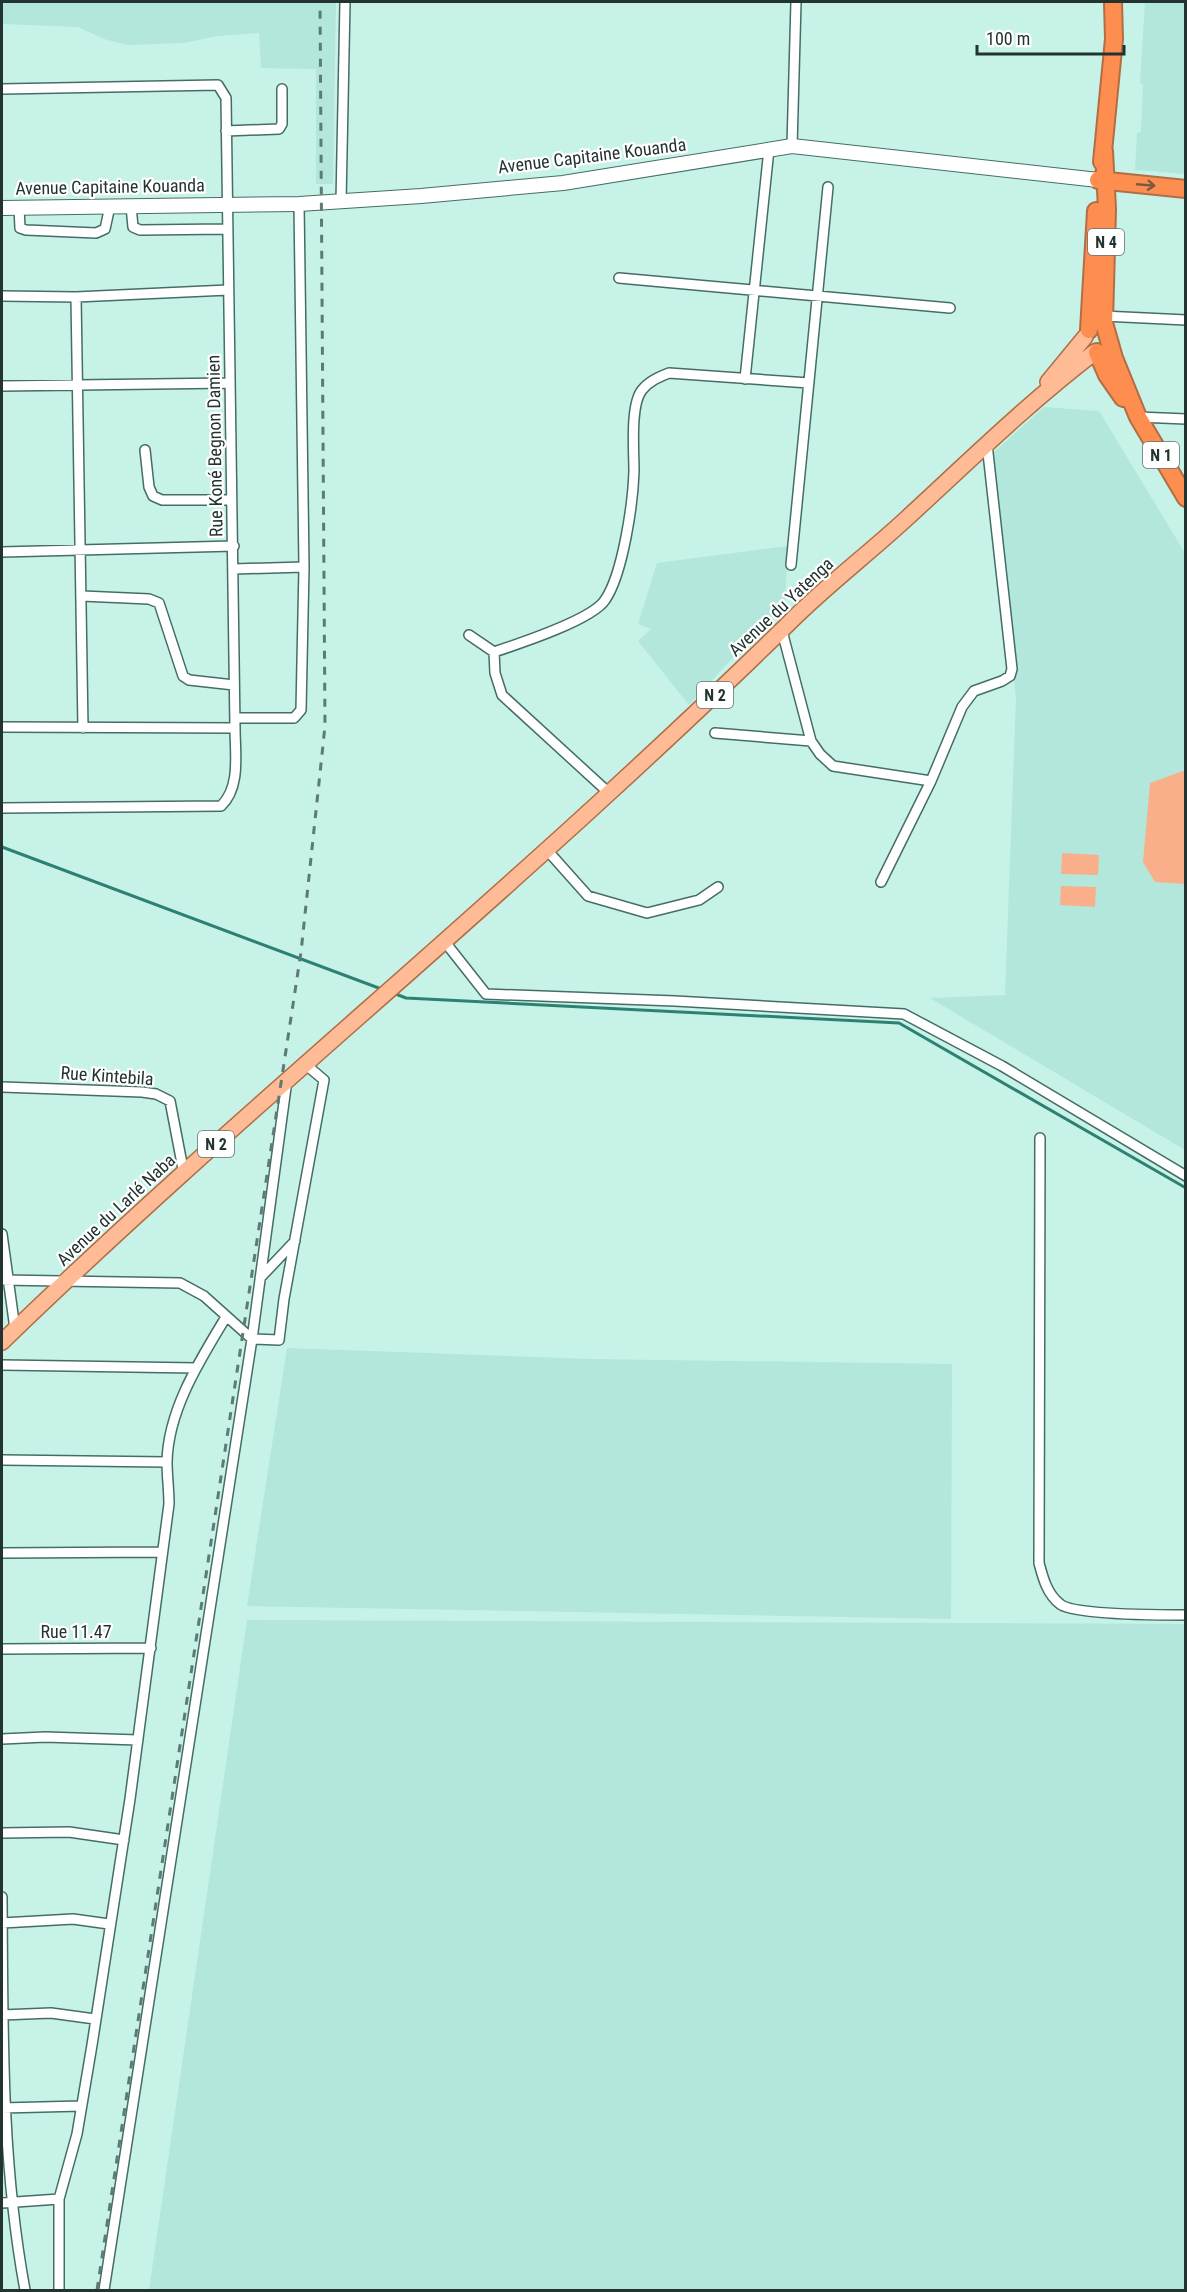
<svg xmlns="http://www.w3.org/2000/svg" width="1187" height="2292" font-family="'Roboto Condensed',sans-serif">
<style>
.built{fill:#b3e7dc}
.green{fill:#f8af8a}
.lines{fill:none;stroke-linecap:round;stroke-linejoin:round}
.stream{stroke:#2d8173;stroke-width:3}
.street-casing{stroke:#466d65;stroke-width:12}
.secondary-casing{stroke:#466d65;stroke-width:16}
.primary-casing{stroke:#b16e45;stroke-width:18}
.highway-casing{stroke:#b16e45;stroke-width:20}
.street{stroke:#fff;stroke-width:9}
.secondary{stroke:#fff;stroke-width:14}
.primary{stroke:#febb96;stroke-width:15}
.highway{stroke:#fe8d50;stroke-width:16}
.rail{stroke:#5f7a74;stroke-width:3;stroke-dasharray:8 8;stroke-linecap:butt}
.oneway{stroke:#7b583d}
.labels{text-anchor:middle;stroke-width:4.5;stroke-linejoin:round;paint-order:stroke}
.shield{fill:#fff;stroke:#65716e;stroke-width:1.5}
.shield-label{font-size:16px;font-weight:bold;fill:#233430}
.street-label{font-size:18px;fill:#233430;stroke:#fff}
</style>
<rect width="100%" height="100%" fill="#c6f2e8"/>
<!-- built -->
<path class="built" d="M2,2H336L333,184H316V69L261,68L259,33L217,36L184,43L127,45L104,39L78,27L2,24Z
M1145,2H1185V174L1135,170L1137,133L1141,132L1143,84L1140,83Z
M1044,407L1099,411L1185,553V1150L930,998L1005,995L1016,699L992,454Z
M788,546L785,602L689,705L638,641L651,629L638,624L657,563Z
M287,1348L591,1359L952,1364L951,1619L247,1606Z
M247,1620L1185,1624V2290H149Z"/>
<!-- green -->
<path class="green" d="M1183,771L1186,772L1185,884L1155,882L1143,862L1150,783Z
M1062,853L1099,855L1098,875L1061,874Z
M1061,886L1096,887L1095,907L1060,905Z"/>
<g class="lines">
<!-- stream -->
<path class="stream" d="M2,847L384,990
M393,993L406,998L899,1023L1186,1188"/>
<!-- street casing -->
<g class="street-casing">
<path id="street" d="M2,89L218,85L226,98L235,728C235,753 241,787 221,806L2,808
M226,131L279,129L282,124V89
M792,146L796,2
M341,202L345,2
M131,206L133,227L140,230L227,229
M19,208L20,228L26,230L96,233L105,229L110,206
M619,278L950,308
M2,296L76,297L228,290
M76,297L83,728
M1103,316L1186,320
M745,379L769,149
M2,386L230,383
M1138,417L1186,419
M145,450L149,487L153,496L162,500H231
M2,552L234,546
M791,565L828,187
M234,569L304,567
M82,596L149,599L159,603L183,676L189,680L234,685
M782,631L811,741L820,754L833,766L931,781
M469,635L494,652C518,644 592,620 605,600C623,574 633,503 634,471C634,451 630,405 642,390C649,381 659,377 669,373L809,383
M494,652L495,673L502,695L609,793
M235,718H294L301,710L304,567L299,204
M2,727L235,728
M715,733L811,741
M547,850L588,896L647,913L699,900L718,887
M881,882L931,781L962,707L974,691L1002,681L1010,676L1012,669L987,444
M445,942L486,994L675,1001L904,1014L1002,1066L1186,1176
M2,1087L142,1092L156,1094L170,1101L184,1174
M1040,1138L1039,1563C1043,1578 1047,1594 1060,1604C1073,1615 1164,1615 1186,1615
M2,1234L15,1329
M260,1278L295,1241
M2,1280L180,1283L204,1296L252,1339L279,1340L284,1299L324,1080L305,1064
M2,1365L196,1368
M2,1460L167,1462
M2,1553L161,1552
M2,1649L151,1648
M2,1739L45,1737L138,1740
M2,1833L69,1832L124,1840
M2,1897C3,2029 1,2161 25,2290
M2,1923L73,1919L109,1924
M2,2015L51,2013L95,2019
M2,2108L81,2106
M2,2203L59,2199
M59,2290V2199L77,2134L92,2045L130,1799L169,1504C169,1490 167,1476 167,1462C168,1410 200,1360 226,1317
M104,2290L252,1339L287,1080"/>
</g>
<!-- secondary casing -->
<g class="secondary-casing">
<path id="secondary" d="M2,208L299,204L421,196L563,183L792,146L1098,180"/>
</g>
<!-- primary casing -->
<g class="primary-casing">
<path id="primary" d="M1048,382L1085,337
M2,1342C197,1153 407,979 607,795C669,738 730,681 790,622C826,586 868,554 906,519C968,462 1028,403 1095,352"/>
</g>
<!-- highway casing -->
<g class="highway-casing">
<path id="highway" d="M1104,151L1107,209L1104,323L1114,358L1138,417L1186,498
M1102,162L1114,39L1113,2
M1098,180L1186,189
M1089,330L1096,211
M1097,352L1107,375L1123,398"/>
</g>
<!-- street -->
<use href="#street" class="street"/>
<!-- secondary -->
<use href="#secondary" class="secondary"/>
<!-- primary -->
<use href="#primary" class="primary"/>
<!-- highway -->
<use href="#highway" class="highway"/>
<!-- rail -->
<path class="rail" d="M97,2290L301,952L325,726L320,2"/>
</g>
<!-- one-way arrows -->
<defs><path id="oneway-shaft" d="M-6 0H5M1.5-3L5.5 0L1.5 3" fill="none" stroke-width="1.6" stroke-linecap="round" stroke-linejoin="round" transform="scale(1.5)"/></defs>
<use class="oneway" href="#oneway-shaft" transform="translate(1146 185) rotate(5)"/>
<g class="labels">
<!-- shield labels -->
<g class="shield">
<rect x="1088" y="229" width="36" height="26" rx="4.5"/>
<rect x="1143" y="442" width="36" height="26" rx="4.5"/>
<rect x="697" y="682" width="36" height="26" rx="4.5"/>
<rect x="198" y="1131" width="36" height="26" rx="4.5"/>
</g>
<g class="shield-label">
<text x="1106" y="248">N 4</text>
<text x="1161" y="461">N 1</text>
<text x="715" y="701">N 2</text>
<text x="216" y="1150">N 2</text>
</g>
<!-- street labels -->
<g class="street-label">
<text transform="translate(592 156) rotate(-7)" y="6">Avenue Capitaine Kouanda</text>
<text transform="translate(110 187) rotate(-1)" y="6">Avenue Capitaine Kouanda</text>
<text transform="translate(215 446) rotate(-91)" y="6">Rue Koné Begnon Damien</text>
<text transform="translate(781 607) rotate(-43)" y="6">Avenue du Yatenga</text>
<text transform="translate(107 1076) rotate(4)" y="6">Rue Kintebila</text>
<text transform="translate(116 1210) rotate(-43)" y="6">Avenue du Larlé Naba</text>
<text x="76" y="1638">Rue 11.47</text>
</g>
</g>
<!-- border -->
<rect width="1187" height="2292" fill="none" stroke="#233430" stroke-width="6"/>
<!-- scale -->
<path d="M977 45v9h147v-9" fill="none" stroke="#233430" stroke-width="3"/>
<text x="986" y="45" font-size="18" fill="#233430" stroke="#ffffff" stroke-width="4.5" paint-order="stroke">100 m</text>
</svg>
